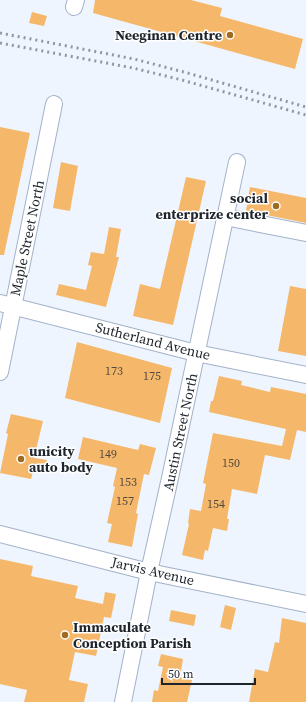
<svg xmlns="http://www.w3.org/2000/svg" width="306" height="702" font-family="'Source Serif 4',serif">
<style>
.building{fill:#f5b86b}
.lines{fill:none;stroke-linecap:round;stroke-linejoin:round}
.minor-casing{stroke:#a2b2c9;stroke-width:18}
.minor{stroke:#fff;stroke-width:16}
.rail{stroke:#9197a0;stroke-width:3;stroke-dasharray:2 4;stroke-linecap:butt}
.poi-dot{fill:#9e6b21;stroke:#fff;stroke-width:1.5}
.labels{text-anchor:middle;stroke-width:3;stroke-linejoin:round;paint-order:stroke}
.number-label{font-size:12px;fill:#54493c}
.poi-label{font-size:14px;font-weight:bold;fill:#1e242c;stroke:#fff;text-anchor:end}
.street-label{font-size:14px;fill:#1e242c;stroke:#fff}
</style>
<rect width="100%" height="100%" fill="#eff5ff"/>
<!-- building -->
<path class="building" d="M95,0H191L222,8L220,16L303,39L295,69L93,13Z
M32,12L47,16L44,26L29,23Z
M0,127L30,133L4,255H0Z
M61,162L78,166L70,211L53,208Z
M186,177L206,181L173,325L133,316L140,284L160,289Z
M250,187L306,198V223L246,211Z
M109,227L121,229L116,257H119L106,307L56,295L59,284L86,290L92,266L88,265L91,252L104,254Z
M290,286L306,289V356L278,351Z
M77,342L172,368L160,423L65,398Z
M219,376L242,381L241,385L270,392L271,387L306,394V432L297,430L290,460L265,455L257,494L232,489L227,519H229L227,531L213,528L208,551L205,550L203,560L182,555L189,524L188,523L190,509L201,511L206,484L203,483L213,433L282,446L286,429L209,412L211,401H213Z
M11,414L43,421L34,458L47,460L45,471L34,468L31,479L0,473L8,434L6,433Z
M83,437L138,450L140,444L156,448L149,475L144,474L136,513L138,514L132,547L108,542L112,524L107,523L115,487L113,486L117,468L78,459Z
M0,559L33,566L31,576L78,586L75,598L103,604L105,592L116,594L111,618L104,617L96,656L75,652L69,680L88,684L84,702H24L27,690L0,684Z
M225,605L236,608L231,630L220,627Z
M171,610L196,615L194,626L169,621Z
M282,618L306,623V702H249L255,669L268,672L275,642L279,643Z
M161,654L183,659L180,677L192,680L187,702H152L154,690L158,691L163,667L158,666Z"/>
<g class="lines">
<!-- minor casing -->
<g class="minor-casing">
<path id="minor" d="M74,7L76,0
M225,217L306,233
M0,303L196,353L306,375
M0,372L54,104
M0,534L149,572L306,604
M123,702L149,572L170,478L237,162"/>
</g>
<!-- minor -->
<use href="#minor" class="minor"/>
<!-- rail -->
<path class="rail" d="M0,33L134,59L184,72L306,107
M0,43L133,68L182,80L306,115"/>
</g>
<!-- markers -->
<g class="poi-dot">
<circle cx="230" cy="35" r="4"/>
<circle cx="276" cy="206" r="4"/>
<circle cx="21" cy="459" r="4"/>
<circle cx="65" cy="635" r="4"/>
</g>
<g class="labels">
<!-- number labels -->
<g class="number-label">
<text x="114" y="375">173</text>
<text x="152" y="380">175</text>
<text x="108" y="458">149</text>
<text x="231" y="467">150</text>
<text x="128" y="486">153</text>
<text x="125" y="505">157</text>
<text x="216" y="508">154</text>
</g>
<!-- poi labels -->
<g class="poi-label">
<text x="222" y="40">Neeginan Centre</text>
<text x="268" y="203">social<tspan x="268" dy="16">enterprize center</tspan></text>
<text x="29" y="456" text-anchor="start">unicity<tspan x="29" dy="16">auto body</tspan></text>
<text x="73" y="632" text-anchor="start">Immaculate<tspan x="73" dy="16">Conception Parish</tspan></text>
</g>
<!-- street labels -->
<g class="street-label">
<text transform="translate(27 238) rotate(-78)" y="5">Maple Street North</text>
<text transform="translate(153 341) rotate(14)" y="5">Sutherland Avenue</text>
<text transform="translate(180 432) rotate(-78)" y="5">Austin Street North</text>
<text transform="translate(153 571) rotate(13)" y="5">Jarvis Avenue</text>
</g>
</g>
<!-- scale -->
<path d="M162 678v6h93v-6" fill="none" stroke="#1e242c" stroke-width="2"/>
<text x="168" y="678" font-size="12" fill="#1e242c" stroke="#ffffff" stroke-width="3" paint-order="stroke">50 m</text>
</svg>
